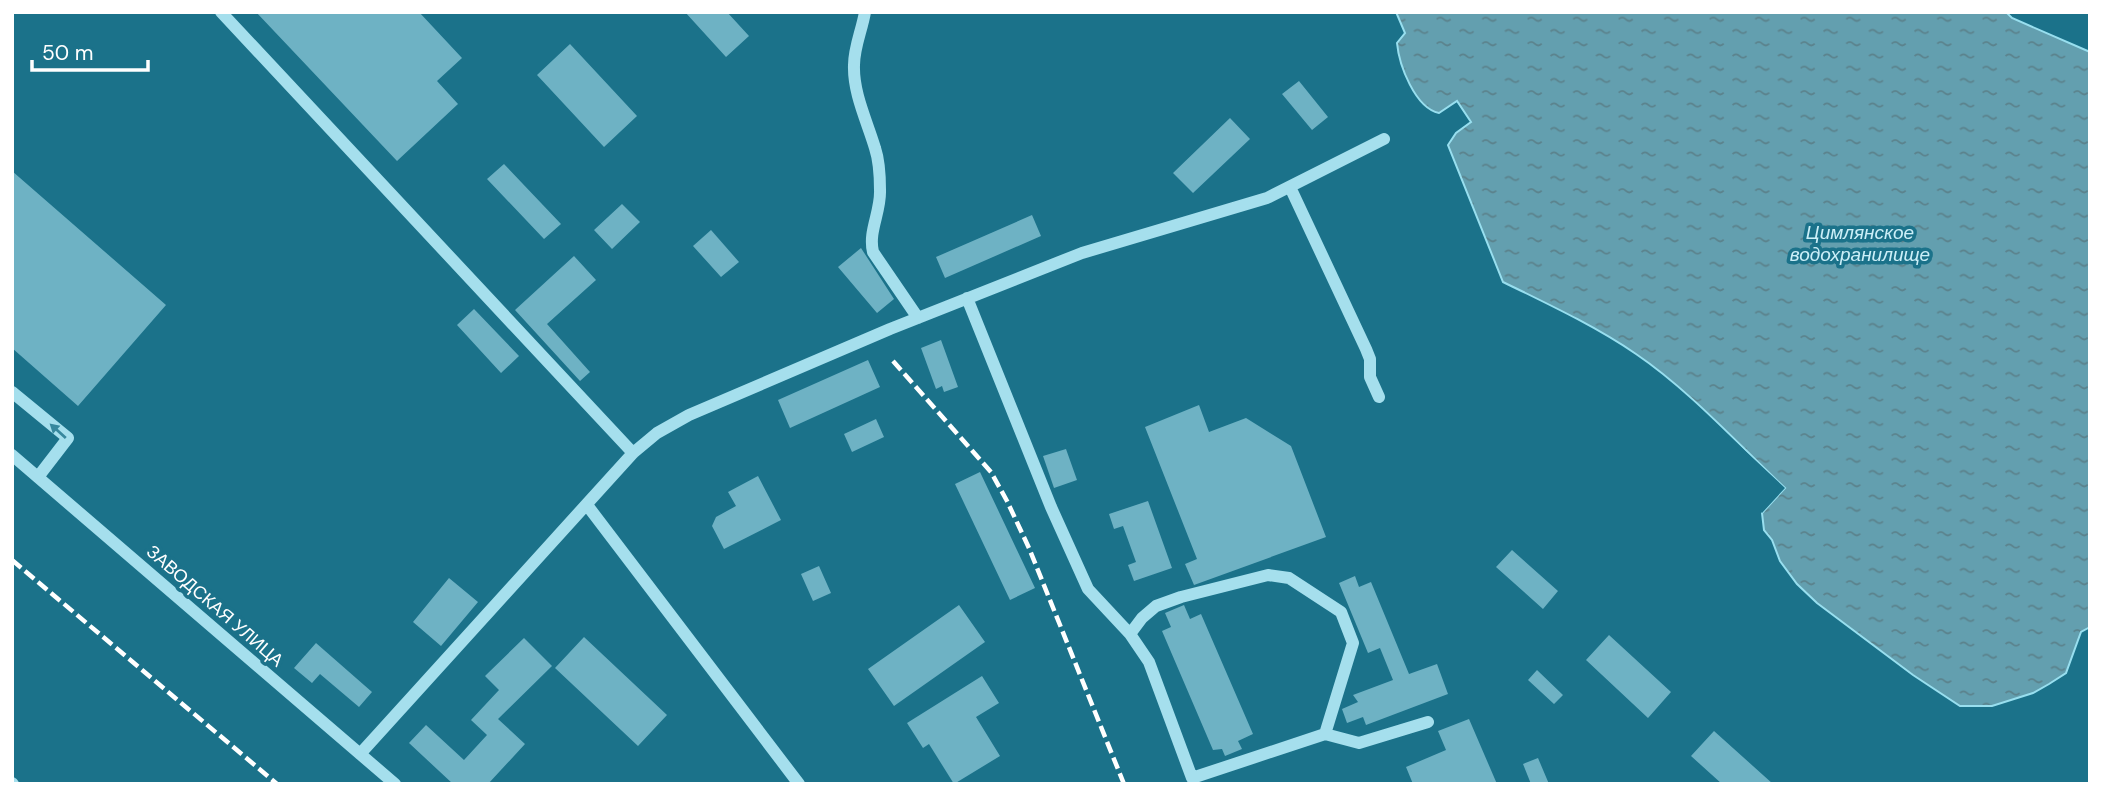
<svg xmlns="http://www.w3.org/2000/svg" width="2102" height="796" font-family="'DM Sans',sans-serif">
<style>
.water{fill:url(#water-ripples);stroke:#98dfef;stroke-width:2}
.pier{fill:#1b728a}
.building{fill:#6eb2c4}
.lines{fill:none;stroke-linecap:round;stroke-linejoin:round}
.minor{stroke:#a5dfed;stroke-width:12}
.rail{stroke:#fff;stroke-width:4.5;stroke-dasharray:12 5;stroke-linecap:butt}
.oneway{fill:#37889e}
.labels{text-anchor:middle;stroke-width:7;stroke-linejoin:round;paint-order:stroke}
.street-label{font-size:18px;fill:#fff;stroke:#1b728a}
.water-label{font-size:19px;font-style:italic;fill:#cceff8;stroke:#1b728a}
</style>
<defs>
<pattern id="water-ripples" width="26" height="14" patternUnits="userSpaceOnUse" patternTransform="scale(1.75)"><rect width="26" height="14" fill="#639faf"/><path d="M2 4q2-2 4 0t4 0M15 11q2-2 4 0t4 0" fill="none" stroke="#5b828c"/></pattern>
</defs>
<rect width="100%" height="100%" fill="#1b728a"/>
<!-- water -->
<path class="water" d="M1396,12H2006L2012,18L2090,52V627L2081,632L2066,673L2049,684L2033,693L1992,706H1960L1913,675L1817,603L1797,584L1780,561L1772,540L1764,530L1762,513L1785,488C1738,444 1689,390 1636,354C1595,326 1548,304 1503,282L1448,145L1456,133L1471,122L1457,101L1439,113C1415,108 1399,65 1397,43L1405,33Z"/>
<!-- pier -->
<path class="pier" d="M1697,406L1785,488L1762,513L1759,510L1780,488L1695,408Z"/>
<!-- building -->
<path class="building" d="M256,12H419L462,58L437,81L458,104L397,161Z
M685,12H727L749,36L726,57Z
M570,44L637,116L604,147L537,75Z
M1299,81L1328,117L1312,130L1282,94Z
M1230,118L1250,139L1193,193L1173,173Z
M504,164L561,224L544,239L487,179Z
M12,171L166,305L78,406L12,348Z
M622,204L640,222L612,249L594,230Z
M1032,215L1041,236L945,278L936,257Z
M711,230L739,262L721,277L693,246Z
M861,248L894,299L877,313L838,267Z
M574,256L596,280L547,324L590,372L580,381L515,310Z
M474,309L519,356L501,373L457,325Z
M941,340L958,387L944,392L942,386L936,389L921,348Z
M868,360L880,387L790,428L778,400Z
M1199,405L1209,432L1246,418L1291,446L1326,537L1194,585L1185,564L1197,559L1145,427Z
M876,419L884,437L852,452L844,434Z
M1066,449L1077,480L1054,488L1043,456Z
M980,472L1035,588L1010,600L955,484Z
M758,476L781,520L724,549L712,526L716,517L736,506L728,492Z
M1148,501L1172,568L1134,581L1128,565L1136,562L1123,526L1114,529L1109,514Z
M1512,550L1558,591L1543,609L1496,567Z
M819,566L831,593L813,601L801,574Z
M1355,576L1359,587L1371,582L1409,674L1437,664L1448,694L1366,725L1363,717L1347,723L1342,709L1358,702L1353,695L1393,680L1380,648L1368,653L1339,583Z
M449,578L478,602L441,646L413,622Z
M959,605L985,642L894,706L868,669Z
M1184,605L1190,619L1201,614L1253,734L1238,741L1242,749L1225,756L1222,749L1213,750L1162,631L1171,627L1165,613Z
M1609,635L1671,692L1648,718L1586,660Z
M584,637L667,715L638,746L555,668Z
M524,638L552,666L498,719L525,744L488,784H453L409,743L426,725L464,760L487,735L471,720L499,690L485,676Z
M316,643L372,692L359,707L320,674L312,683L294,668Z
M1537,670L1563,695L1554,704L1528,680Z
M982,676L999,703L976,717L1000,756L954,784L929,744L923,748L907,723Z
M1469,719L1497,784H1413L1406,767L1446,750L1438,731Z
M1714,731L1773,784H1722L1691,756Z
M1538,758L1549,784H1531L1523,764Z"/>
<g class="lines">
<!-- minor -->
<path class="minor" d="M221,12L633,453
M865,12C862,30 854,47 854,65C853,93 867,121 875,148C879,160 880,177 880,190C881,212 868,231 873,252L918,318
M1290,187L1366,349L1370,359V377L1379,397
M967,298L1051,507L1088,589L1130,634L1149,662L1192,778L1325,734L1359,743L1428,722
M12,392L68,438L38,477
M12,455L395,784
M587,505L799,784
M1130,634L1142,618L1156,606L1181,597L1268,575L1289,578L1341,612L1353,643L1325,734
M360,754L633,453L657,433L689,415L890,329L1082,253L1267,198L1384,139
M12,783L13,784"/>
<!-- rail -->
<path class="rail" d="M893,361L991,472L1007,501L1029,548L1124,784
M12,560L277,784"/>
</g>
<!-- one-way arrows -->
<defs><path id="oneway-solid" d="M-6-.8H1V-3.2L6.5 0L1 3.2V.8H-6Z" transform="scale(1.75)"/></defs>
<use class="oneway" href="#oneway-solid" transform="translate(58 431) rotate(-138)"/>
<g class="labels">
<!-- street labels -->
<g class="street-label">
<text transform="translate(215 606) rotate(41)" y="6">ЗАВОДСКАЯ УЛИЦА</text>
</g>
<!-- water labels -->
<g class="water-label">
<text x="1860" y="239">Цимлянское<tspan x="1860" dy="22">водохранилище</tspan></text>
</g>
</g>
<!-- border -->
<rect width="2102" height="796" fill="none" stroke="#ffffff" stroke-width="28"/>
<!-- scale -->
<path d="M32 60v10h116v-10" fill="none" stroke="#ffffff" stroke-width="3.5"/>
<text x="42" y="60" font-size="21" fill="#ffffff" stroke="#1b728a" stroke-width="5" paint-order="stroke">50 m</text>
</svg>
